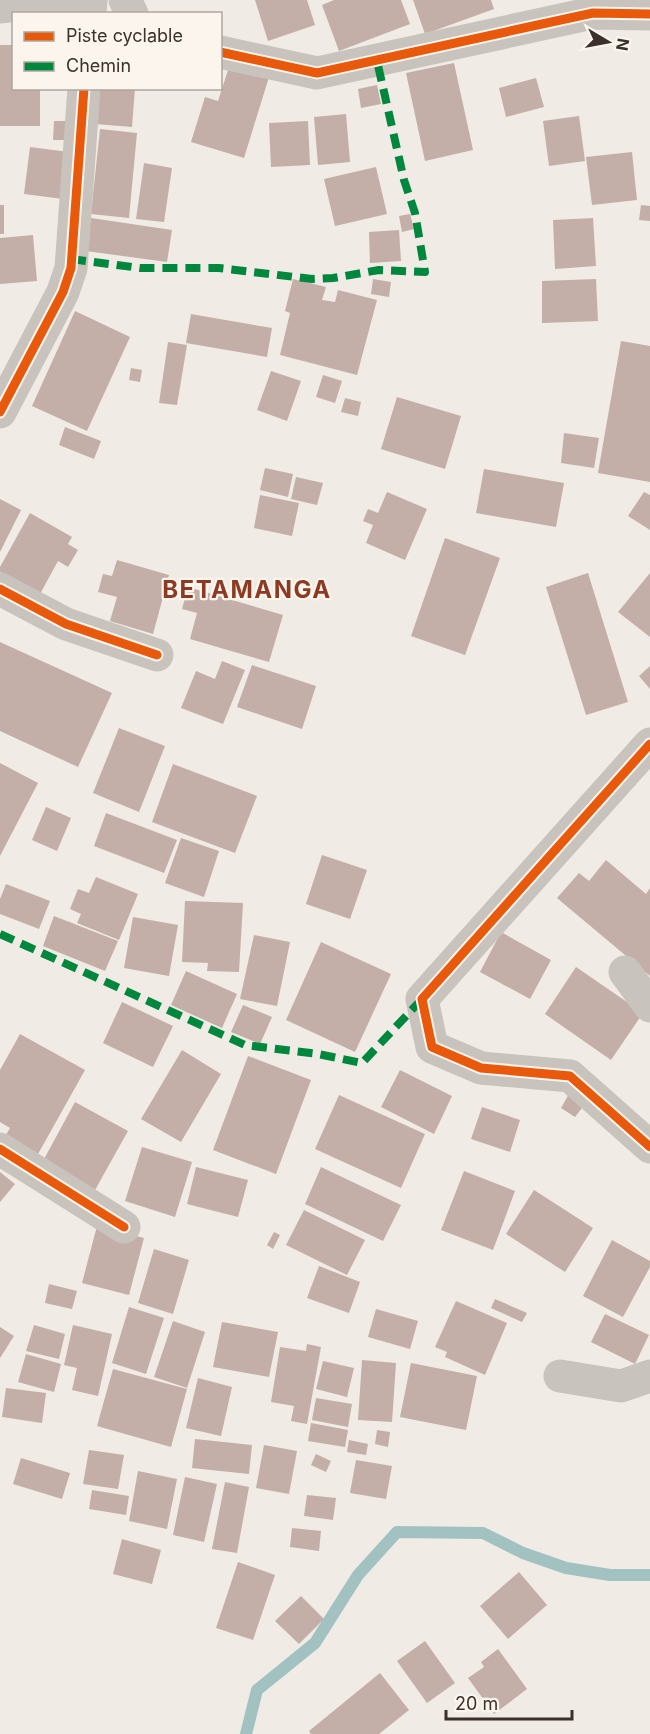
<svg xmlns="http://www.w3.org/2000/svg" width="650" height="1734" font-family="Inter,sans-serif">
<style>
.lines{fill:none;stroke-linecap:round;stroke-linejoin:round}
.stream{stroke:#a1c2c1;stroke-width:12}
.building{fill:#c3afa7}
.street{stroke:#c9c3be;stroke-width:33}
.quiet{stroke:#00873e;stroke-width:8;stroke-dasharray:15 8;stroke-linecap:butt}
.cycleway-casing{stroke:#fbf5ee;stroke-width:13}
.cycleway{stroke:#e8590c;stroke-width:9}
.labels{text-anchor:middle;stroke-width:4.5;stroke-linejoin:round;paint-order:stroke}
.district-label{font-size:24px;font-weight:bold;letter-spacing:1.5px;fill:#8c3b22;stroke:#fbf5ee}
</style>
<rect width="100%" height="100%" fill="#f0ebe5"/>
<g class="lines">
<!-- stream -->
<path class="stream" d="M246,1734L257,1690L315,1643L358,1575L397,1532L483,1533L523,1553L566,1568L610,1575H650"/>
</g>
<!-- building -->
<path class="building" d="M255,0H307L315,25L268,41Z
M334,0H401L410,24L339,51L322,5Z
M413,0H491L494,9L425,34Z
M0,45H14V88H40V126H0Z
M454,63L473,150L425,161L406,73Z
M230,64L269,77L244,158L191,142L205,97L218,101Z
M536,78L544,107L506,117L499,88Z
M377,85L381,104L361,108L358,89Z
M98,88H135L132,127L95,124Z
M346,114L350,162L318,165L314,117Z
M579,116L585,161L549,166L543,121Z
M54,121H72L71,140H53Z
M308,121L310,165L271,167L269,123Z
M100,129L137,133L129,218L91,214Z
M30,147L69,152L63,199L24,194Z
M632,152L637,200L592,205L586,157Z
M144,163L172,168L164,222L136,219Z
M376,167L387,214L335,226L324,179Z
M0,205H4V234H0Z
M641,205L650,206V221L639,220Z
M410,214L414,229L402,232L399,216Z
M91,218L172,230L167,262L86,251Z
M593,218L596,266L555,269L553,220Z
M399,230L401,261L370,263L369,232Z
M33,235L37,281L0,284V238Z
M293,279L326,287L322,300L335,302L338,290L377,300L357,375L280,355L290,313L285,311Z
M373,279L391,282L389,297L371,294Z
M596,279L598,321L542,323V281Z
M75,311L130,337L87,431L32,406Z
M191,314L272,328L267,357L186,343Z
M621,341L650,346V482L598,473Z
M168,342L187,345L177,405L159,403Z
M131,368L142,370L140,382L129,380Z
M271,371L301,381L287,421L257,410Z
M323,375L342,381L335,403L316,397Z
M397,397L461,416L445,469L381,449Z
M345,398L361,402L358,416L341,412Z
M65,427L101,441L94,459L59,445Z
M564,433L599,438L594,468L561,463Z
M265,468L293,474L288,497L260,490Z
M484,469L564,483L556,527L476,513Z
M296,477L323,483L317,505L291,499Z
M387,492L427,509L405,560L366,543L373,525L363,521L368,509L378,513Z
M644,492L650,495V530L628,516Z
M260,495L299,503L292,536L254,528Z
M0,499L21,510L0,552Z
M30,513L72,537L68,544L78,550L68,567L58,561L40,594L0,572V567Z
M445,538L500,558L465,655L411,636Z
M117,560L169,575L153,634L110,621L117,597L98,592L103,574L112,576Z
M588,573L628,702L586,715L546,587Z
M650,573V637L618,612Z
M188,587L283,615L269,662L190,639L197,613L182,609Z
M0,642L112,693L78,767L0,731Z
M222,661L245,670L223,724L181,708L196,671L215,679Z
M252,665L316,686L302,729L237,707Z
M650,666V689L639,676Z
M119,728L165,746L139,812L93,793Z
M0,763L38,783L0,856Z
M173,764L257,796L235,853L152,822Z
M46,807L71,818L57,851L32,840Z
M106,813L177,840L164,873L94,846Z
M181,838L219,851L204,897L165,883Z
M322,855L367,870L350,919L306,904Z
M606,860L646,894L650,888V976L557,898L579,873L589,881Z
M96,877L138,894L119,940L77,923L81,914L70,909L78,889L89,893Z
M6,884L50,901L39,929L0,914V899Z
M185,901L243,903L239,972L207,971L208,963L182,962Z
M54,916L118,941L105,971L43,946Z
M133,917L178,925L169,976L124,968Z
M501,932L551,960L530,999L480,972Z
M254,935L290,942L277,1006L240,999Z
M321,942L391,974L355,1052L286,1020Z
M576,967L643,1013L611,1060L545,1014Z
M186,971L237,994L222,1028L171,1005Z
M122,1002L173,1026L153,1067L103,1043Z
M243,1005L272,1017L260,1044L231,1032Z
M20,1034L85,1070L38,1154L6,1135L10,1128L0,1122V1070Z
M182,1050L221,1074L181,1142L141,1119Z
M248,1056L311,1080L276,1174L213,1150Z
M400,1070L452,1096L434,1134L381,1107Z
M569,1094L585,1104L575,1117L561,1108Z
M339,1095L425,1134L401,1188L315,1149Z
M75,1102L128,1131L95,1190L43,1161Z
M482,1107L520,1120L510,1152L471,1139Z
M142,1147L192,1162L175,1217L125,1201Z
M196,1167L248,1180L238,1217L187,1204Z
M321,1167L401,1205L383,1241L305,1204Z
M464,1171L515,1191L493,1250L441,1230Z
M0,1172L15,1184L0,1202Z
M534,1190L593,1228L565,1272L506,1234Z
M304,1210L365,1240L347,1275L286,1245Z
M97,1226L144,1238L129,1295L82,1283Z
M274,1232L280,1235L273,1249L267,1245Z
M612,1240L650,1261V1267L623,1317L583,1296Z
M154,1249L189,1260L173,1314L138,1303Z
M319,1266L360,1282L349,1313L307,1298Z
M49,1284L77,1291L72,1309L45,1303Z
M495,1299L527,1313L522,1322L491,1308Z
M456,1301L507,1323L485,1375L445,1357L447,1352L435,1347Z
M129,1307L164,1318L146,1374L112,1363Z
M376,1309L418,1321L410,1349L368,1337Z
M605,1314L649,1335L635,1364L591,1342Z
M173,1321L205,1332L187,1388L154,1377Z
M222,1322L278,1332L269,1377L213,1367Z
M34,1325L65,1334L59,1359L26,1351Z
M73,1325L112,1334L98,1396L72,1390L77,1368L64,1365Z
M0,1327L14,1336L0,1358Z
M307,1344L321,1347L307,1424L291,1421L294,1406L271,1402L280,1347L306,1351Z
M26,1354L61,1364L54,1392L18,1382Z
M362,1360L396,1363L392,1422L358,1420Z
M323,1361L354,1368L347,1397L316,1389Z
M411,1363L477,1376L466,1430L400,1417Z
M113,1369L187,1389L171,1447L97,1426Z
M198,1378L232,1387L221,1436L186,1428Z
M6,1388L46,1393L42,1423L2,1417Z
M316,1398L352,1404L348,1427L312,1420Z
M311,1423L348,1430L345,1447L308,1441Z
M377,1430L390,1432L388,1447L375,1444Z
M195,1439L252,1445L249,1474L192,1468Z
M349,1440L368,1444L366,1455L347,1452Z
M264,1445L297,1451L289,1494L256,1488Z
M89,1450L124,1455L118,1489L83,1484Z
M316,1454L331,1461L326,1472L311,1465Z
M21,1458L70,1473L62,1499L13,1484Z
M356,1460L392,1466L386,1499L350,1493Z
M138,1471L177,1479L167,1529L129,1521Z
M185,1477L217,1484L204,1542L173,1535Z
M225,1482L249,1487L237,1553L212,1549Z
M92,1490L129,1496L126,1515L89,1509Z
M307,1495L336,1498L333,1520L304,1516Z
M292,1528L321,1531L319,1551L290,1547Z
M122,1539L161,1550L152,1584L113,1574Z
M238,1562L275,1575L253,1640L216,1628Z
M519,1572L547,1605L508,1639L480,1606Z
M301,1596L324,1619L299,1644L275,1621Z
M425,1641L455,1683L427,1703L397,1661Z
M498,1649L527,1689L494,1714L468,1678L484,1667L481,1662Z
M380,1673L409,1710L379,1734H311L309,1731Z"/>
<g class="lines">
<!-- street -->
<path class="street" d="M125,0L132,14
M0,7L65,0
M90,14L91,0
M220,52L317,73L593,13L650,14
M0,412L63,292L71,268L84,88
M0,589L66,624L157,655
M650,744L422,999L432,1047L481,1068L570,1076L650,1147
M625,972L650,1006
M0,1149L124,1227
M560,1376L621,1386L650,1376"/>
<!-- quiet -->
<path class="quiet" d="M71,259L140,268H219L312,279L333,278L379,270L425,272L415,213L404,180L377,61
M0,934L245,1045L318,1054L362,1063L422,999"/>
<!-- cycleway casing -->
<g class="cycleway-casing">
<path id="cycleway" d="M220,52L317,73L593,13L650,14
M0,412L63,292L71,268L84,88
M0,589L66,624L157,655
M650,744L422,999L432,1047L481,1068L570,1076L650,1147
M0,1149L124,1227"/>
</g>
<!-- cycleway -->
<use href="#cycleway" class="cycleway"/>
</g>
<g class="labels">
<!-- district labels -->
<g class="district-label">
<text x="247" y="598">BETAMANGA</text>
</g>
</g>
<!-- legend -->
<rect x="12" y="12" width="210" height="78" fill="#fbf5ee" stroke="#aea6a0" stroke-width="1.5"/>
<rect x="24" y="32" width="30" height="9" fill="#e8590c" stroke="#aea6a0" stroke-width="1.5"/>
<text x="66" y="42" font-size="18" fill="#3b302b">Piste cyclable</text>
<rect x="24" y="62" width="30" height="9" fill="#00873e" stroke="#aea6a0" stroke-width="1.5"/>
<text x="66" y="72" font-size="18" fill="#3b302b">Chemin</text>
<!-- north arrow -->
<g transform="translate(608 42) rotate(100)" stroke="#fbf5ee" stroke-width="4.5" paint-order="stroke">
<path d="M0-4.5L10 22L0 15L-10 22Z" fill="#3b302b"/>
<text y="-9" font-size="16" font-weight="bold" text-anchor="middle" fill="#3b302b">N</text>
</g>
<!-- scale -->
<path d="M446 1710v9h126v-9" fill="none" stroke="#3b302b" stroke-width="3"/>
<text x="455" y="1710" font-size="18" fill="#3b302b" stroke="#fbf5ee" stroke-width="4.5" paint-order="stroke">20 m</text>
</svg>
